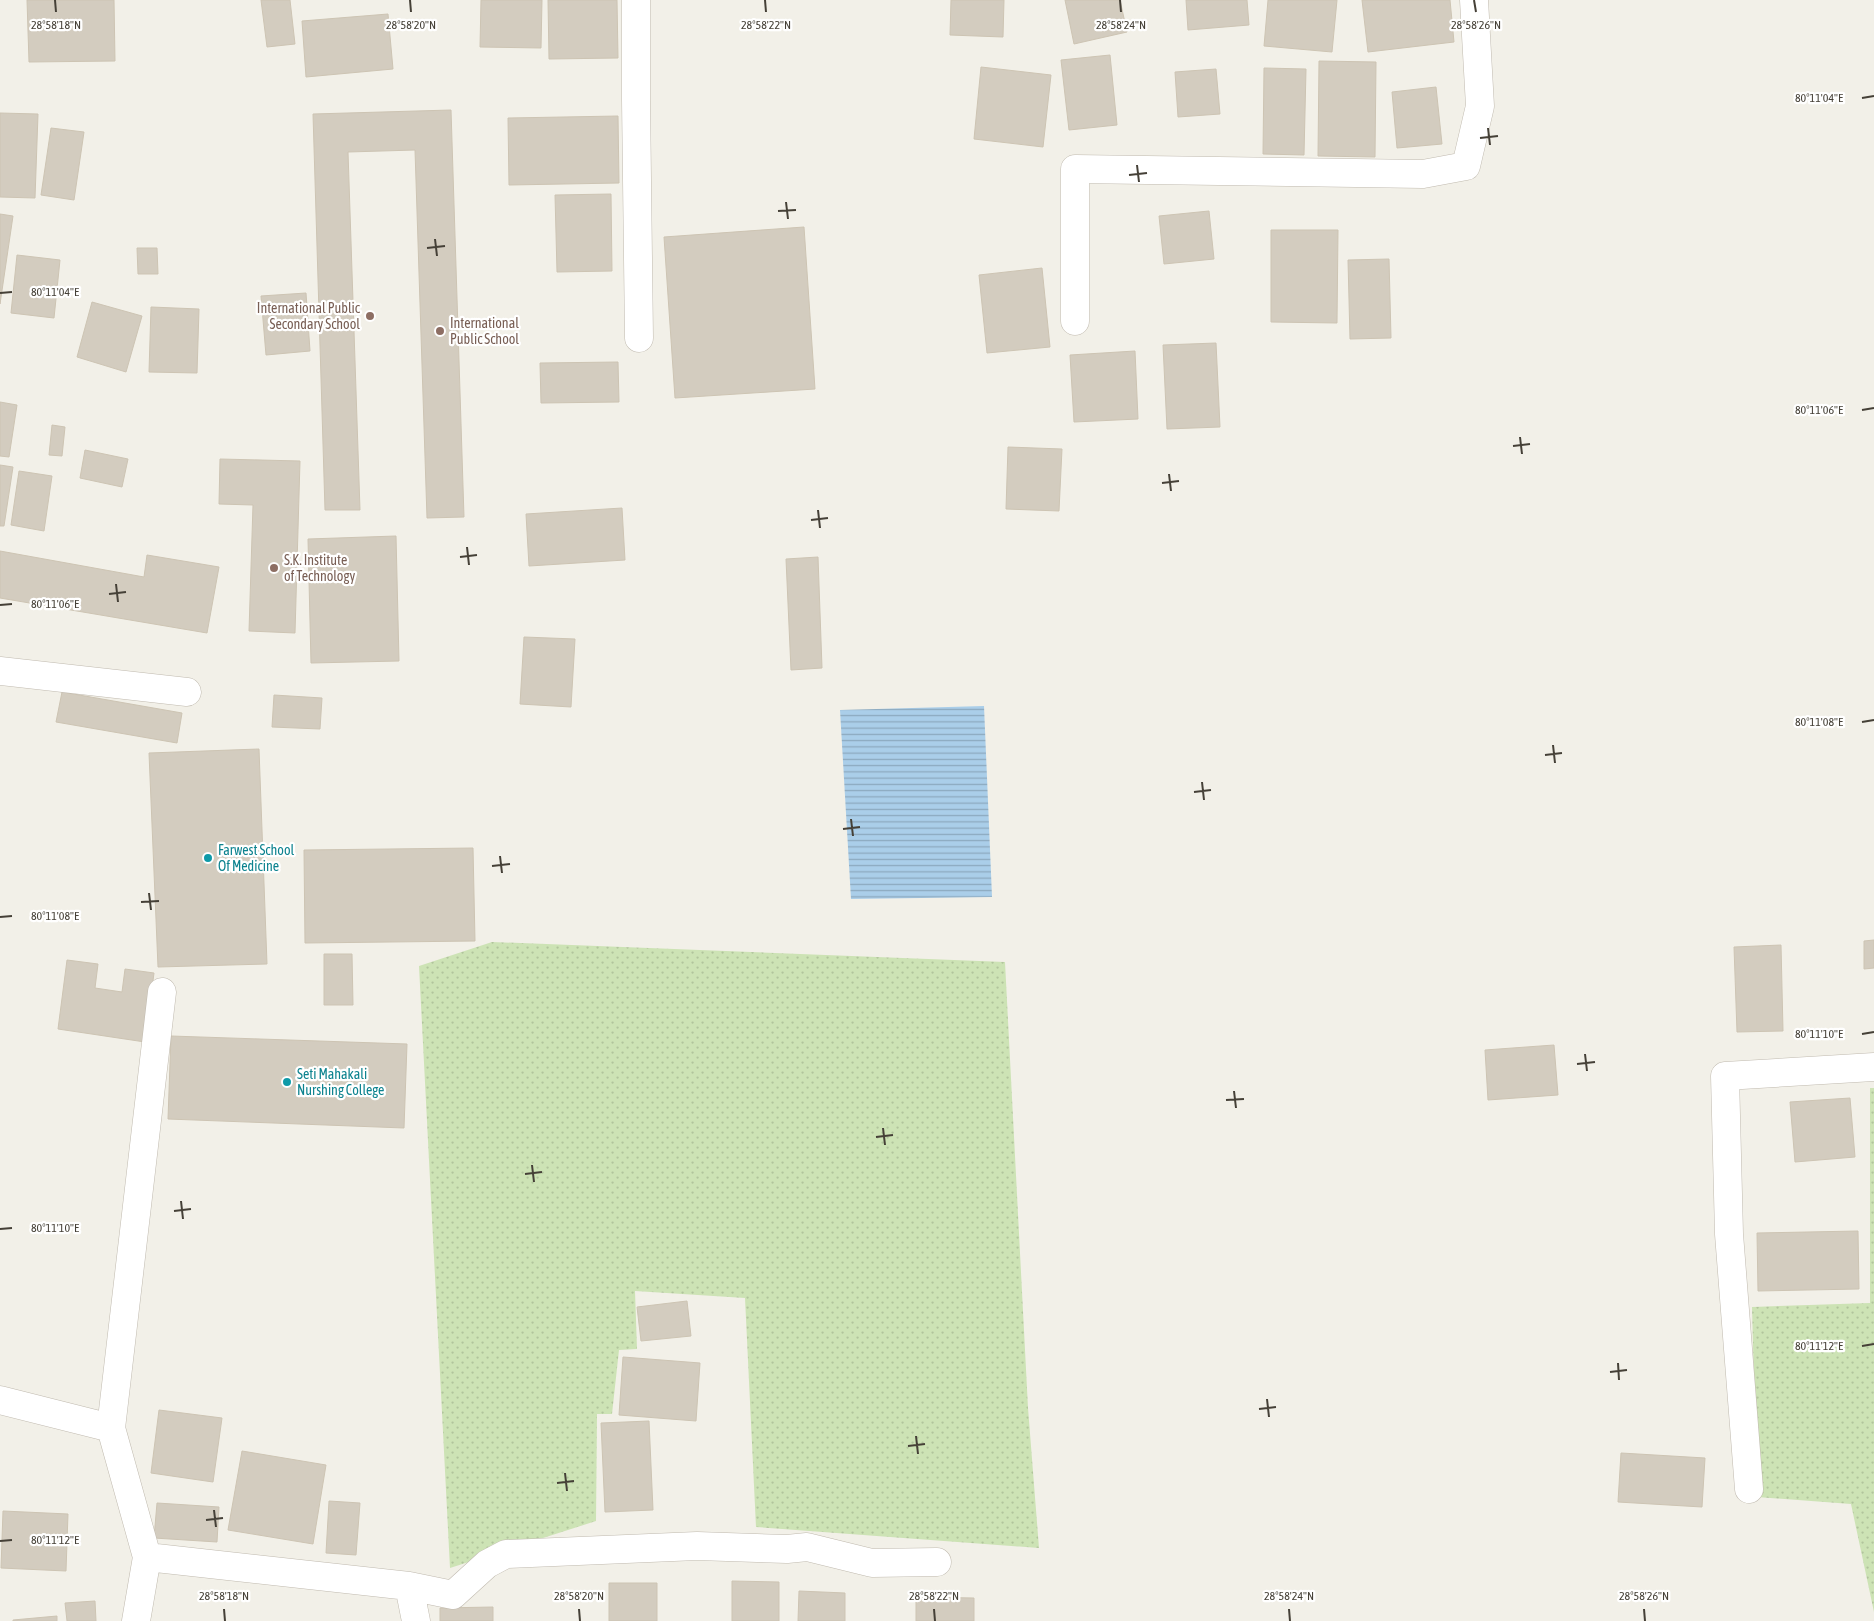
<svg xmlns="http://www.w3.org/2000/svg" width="1874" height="1621" font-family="'Asap Condensed',sans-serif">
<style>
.grass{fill:url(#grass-dots)}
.water{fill:url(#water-rules)}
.building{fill:#d3ccbf;stroke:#cdc4b3}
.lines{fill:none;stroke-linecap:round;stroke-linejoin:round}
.minor-casing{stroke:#c0baaf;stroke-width:29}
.minor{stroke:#fff;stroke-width:28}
.ticks{fill:none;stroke:#454037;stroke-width:2}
.education-dot{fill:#8d6e63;stroke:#fff;stroke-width:2}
.culture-dot{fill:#0f9aa8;stroke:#fff;stroke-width:2}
.labels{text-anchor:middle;stroke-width:4.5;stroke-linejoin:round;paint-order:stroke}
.education-label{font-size:14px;fill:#785e54;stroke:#fff;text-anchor:start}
.culture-label{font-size:14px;fill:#0d838f;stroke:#fff;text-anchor:start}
.ticks-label{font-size:12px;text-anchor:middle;fill:#454037;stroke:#fff;stroke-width:4.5;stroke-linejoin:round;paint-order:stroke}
</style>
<defs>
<pattern id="grass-dots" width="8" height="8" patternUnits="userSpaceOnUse" patternTransform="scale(1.25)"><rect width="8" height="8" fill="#cde3b5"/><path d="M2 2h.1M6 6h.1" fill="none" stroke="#b1c49c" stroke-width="1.8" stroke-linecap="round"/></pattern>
<pattern id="water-rules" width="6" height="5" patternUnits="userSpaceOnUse" patternTransform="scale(1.25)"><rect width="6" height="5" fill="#aacee9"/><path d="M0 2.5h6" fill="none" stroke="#8ca9be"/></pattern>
</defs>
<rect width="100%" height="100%" fill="#f2f0e8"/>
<!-- grass -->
<path class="grass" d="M492,942L1005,962L1028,1408L1039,1548L756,1527L745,1298L635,1291L637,1349L619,1350L612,1414H597L596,1521L450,1568L419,966Z
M1870,1088H1874V1612L1851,1504L1757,1497L1752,1307L1870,1303Z"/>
<!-- water -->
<path class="water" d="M984,706L992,897L851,899L840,710Z"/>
<!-- building -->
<path class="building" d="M27,0H114L115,61L29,62Z
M261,0H290L295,44L267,47Z
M481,0H542L541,48L480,47Z
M548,0H617L618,58L549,59Z
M951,0H1004L1003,37L950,35Z
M1065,0H1120L1127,32L1074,44Z
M1186,0H1247L1249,25L1188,30Z
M1268,0H1337L1332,52L1264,46Z
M1362,0H1450L1454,42L1368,52Z
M388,14L393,69L306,77L302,21Z
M1110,55L1117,125L1069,130L1061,60Z
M1319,61L1376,62L1375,157L1318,156Z
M981,67L1051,75L1043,147L974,139Z
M1264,68L1306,69L1304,155L1263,154Z
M1216,69L1220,114L1178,117L1175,72Z
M1436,87L1442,144L1397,148L1392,92Z
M451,110L464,517L427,518L415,150L348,152L360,510H325L313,114Z
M0,113L38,114L35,198L0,197Z
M618,116L619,183L509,185L508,118Z
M51,128L84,132L74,200L41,195Z
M611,194L612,271L557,272L555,195Z
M1209,211L1214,259L1164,264L1159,216Z
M0,214L13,216L0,304Z
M804,227L815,389L675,398L664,237Z
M1271,230H1338L1337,323L1271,322Z
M137,248H157L158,274H138Z
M17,255L60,260L54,318L11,313Z
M1389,259L1391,338L1350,339L1348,260Z
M1042,268L1050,347L987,353L979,275Z
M306,293L310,351L266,355L261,296Z
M92,302L142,316L126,372L77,357Z
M151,307L199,309L197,373L149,372Z
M1216,343L1220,427L1167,429L1163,345Z
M1135,351L1138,419L1074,422L1070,355Z
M618,362L619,402L541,403L540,363Z
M0,402L17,405L9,457L0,456Z
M52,425L65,427L62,456L49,455Z
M1008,447L1062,449L1059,511L1006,509Z
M85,450L128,459L122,487L80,478Z
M220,459L300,461L295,633L249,631L253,505L219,504Z
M0,465L13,467L4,526H0Z
M19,471L52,476L44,531L11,525Z
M622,508L625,560L529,566L526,514Z
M396,536L399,661L311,663L308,539Z
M0,551L144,577L147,555L219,567L207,633L0,598Z
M818,557L822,668L791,670L786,559Z
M524,637L575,639L571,707L520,704Z
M62,692L182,713L177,743L56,722Z
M274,695L322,698L320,729L272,727Z
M259,749L267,964L158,967L149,753Z
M473,848L475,941L305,943L304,850Z
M1874,940V968L1864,969V941Z
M1781,945L1783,1031L1737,1032L1734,947Z
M324,954H352L353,1005H324Z
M67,960L98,964L95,988L122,992L125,969L154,973L145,1042L58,1029Z
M171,1036L407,1044L404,1128L168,1119Z
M1554,1045L1558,1095L1488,1100L1485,1050Z
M1850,1098L1855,1157L1795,1162L1790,1102Z
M1858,1231L1859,1289L1758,1291L1757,1233Z
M687,1301L691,1336L641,1341L637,1307Z
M623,1357L700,1363L696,1421L619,1415Z
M159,1410L222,1418L213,1482L151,1473Z
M649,1421L653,1510L605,1512L601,1423Z
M242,1451L326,1465L313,1544L228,1530Z
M1621,1453L1705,1458L1702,1507L1618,1502Z
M329,1501L360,1503L356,1555L326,1553Z
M157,1503L219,1507L217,1542L154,1538Z
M3,1511L68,1514L66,1571L1,1568Z
M732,1581L779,1582V1621H732Z
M609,1583H657V1621H609Z
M799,1591L845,1593V1621H798Z
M916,1597L974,1598V1621H916Z
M95,1601L96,1621H67L65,1603Z
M493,1607V1621H440V1608Z
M57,1616V1621H13V1620Z"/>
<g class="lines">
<!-- minor casing -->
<g class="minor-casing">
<path id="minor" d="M636,0V100L639,338
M1075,321V169L1423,174L1466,166L1480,106L1474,0
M0,671L187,692
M0,1400L111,1428
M1749,1489L1729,1234L1725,1076L1874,1067
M147,1557L409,1586L416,1621
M409,1586L453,1595L487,1564L506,1554L697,1546L787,1549L807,1547L872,1563L937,1562
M136,1621L147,1557L111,1428L162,992"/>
</g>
<!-- minor -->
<use href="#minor" class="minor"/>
</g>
<!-- ticks -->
<path class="ticks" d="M55,0L56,12M410,0L411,12M765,0L766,12M1120,0L1121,12M1474,0L1476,12M1862,98L1874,96M1488,128L1490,145M1480,138L1498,136M1137,165L1139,182M1129,175L1147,173M786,202L788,219M778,211L796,210M435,239L437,256M427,248L445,246M0,293L12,292M1862,410L1874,408M1520,437L1522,454M1513,446L1530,444M1169,474L1171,491M1162,483L1179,481M818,510L820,528M811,520L828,518M467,547L469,565M460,557L477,555M116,584L118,602M109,594L126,592M0,605L12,604M1862,722L1874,720M1553,745L1555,763M1545,755L1562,753M1202,782L1204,800M1194,792L1211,790M851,819L853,836M843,829L860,827M500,856L502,873M492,866L510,864M149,893L151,910M141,902L159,901M0,917L12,916M1862,1034L1874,1032M1585,1054L1587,1071M1577,1064L1595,1062M1234,1091L1236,1108M1226,1100L1244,1099M883,1128L885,1145M876,1137L893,1135M532,1165L534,1182M525,1174L542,1172M181,1201L183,1219M174,1211L191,1209M0,1229L12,1228M1862,1346L1874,1344M1618,1363L1619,1380M1610,1372L1627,1370M1267,1399L1269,1417M1259,1409L1276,1407M916,1436L918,1454M908,1446L925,1444M565,1473L567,1491M557,1483L574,1481M214,1510L216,1527M206,1520L223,1518M0,1541L12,1540M224,1609L225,1621M579,1609L580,1621M934,1609L935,1621M1289,1609L1290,1621M1644,1609L1645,1621"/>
<!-- markers -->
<g class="education-dot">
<circle cx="370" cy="316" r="5"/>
<circle cx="440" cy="331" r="5"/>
<circle cx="274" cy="568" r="5"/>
</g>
<g class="culture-dot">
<circle cx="208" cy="858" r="5"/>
<circle cx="287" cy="1082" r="5"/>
</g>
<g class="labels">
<!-- education labels -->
<g class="education-label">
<text x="360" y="313" text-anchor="end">International Public<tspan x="360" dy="16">Secondary School</tspan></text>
<text x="450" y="328">International<tspan x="450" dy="16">Public School</tspan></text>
<text x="284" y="565">S.K. Institute<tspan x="284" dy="16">of Technology</tspan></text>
</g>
<!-- culture labels -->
<g class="culture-label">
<text x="218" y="855">Farwest School<tspan x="218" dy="16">Of Medicine</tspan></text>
<text x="297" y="1079">Seti Mahakali<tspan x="297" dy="16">Nurshing College</tspan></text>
</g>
</g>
<g class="ticks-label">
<text x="56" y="29">28°58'18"N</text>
<text x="411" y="29">28°58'20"N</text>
<text x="766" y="29">28°58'22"N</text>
<text x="1121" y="29">28°58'24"N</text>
<text x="1476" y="29">28°58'26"N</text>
<text x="1819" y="102">80°11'04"E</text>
<text x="55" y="296">80°11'04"E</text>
<text x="1819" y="414">80°11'06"E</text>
<text x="55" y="608">80°11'06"E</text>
<text x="1819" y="726">80°11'08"E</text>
<text x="55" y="920">80°11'08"E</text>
<text x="1819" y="1038">80°11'10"E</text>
<text x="55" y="1232">80°11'10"E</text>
<text x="1819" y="1350">80°11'12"E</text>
<text x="55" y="1544">80°11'12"E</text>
<text x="224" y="1600">28°58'18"N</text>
<text x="579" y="1600">28°58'20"N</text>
<text x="934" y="1600">28°58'22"N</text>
<text x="1289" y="1600">28°58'24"N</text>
<text x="1644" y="1600">28°58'26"N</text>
</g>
</svg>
